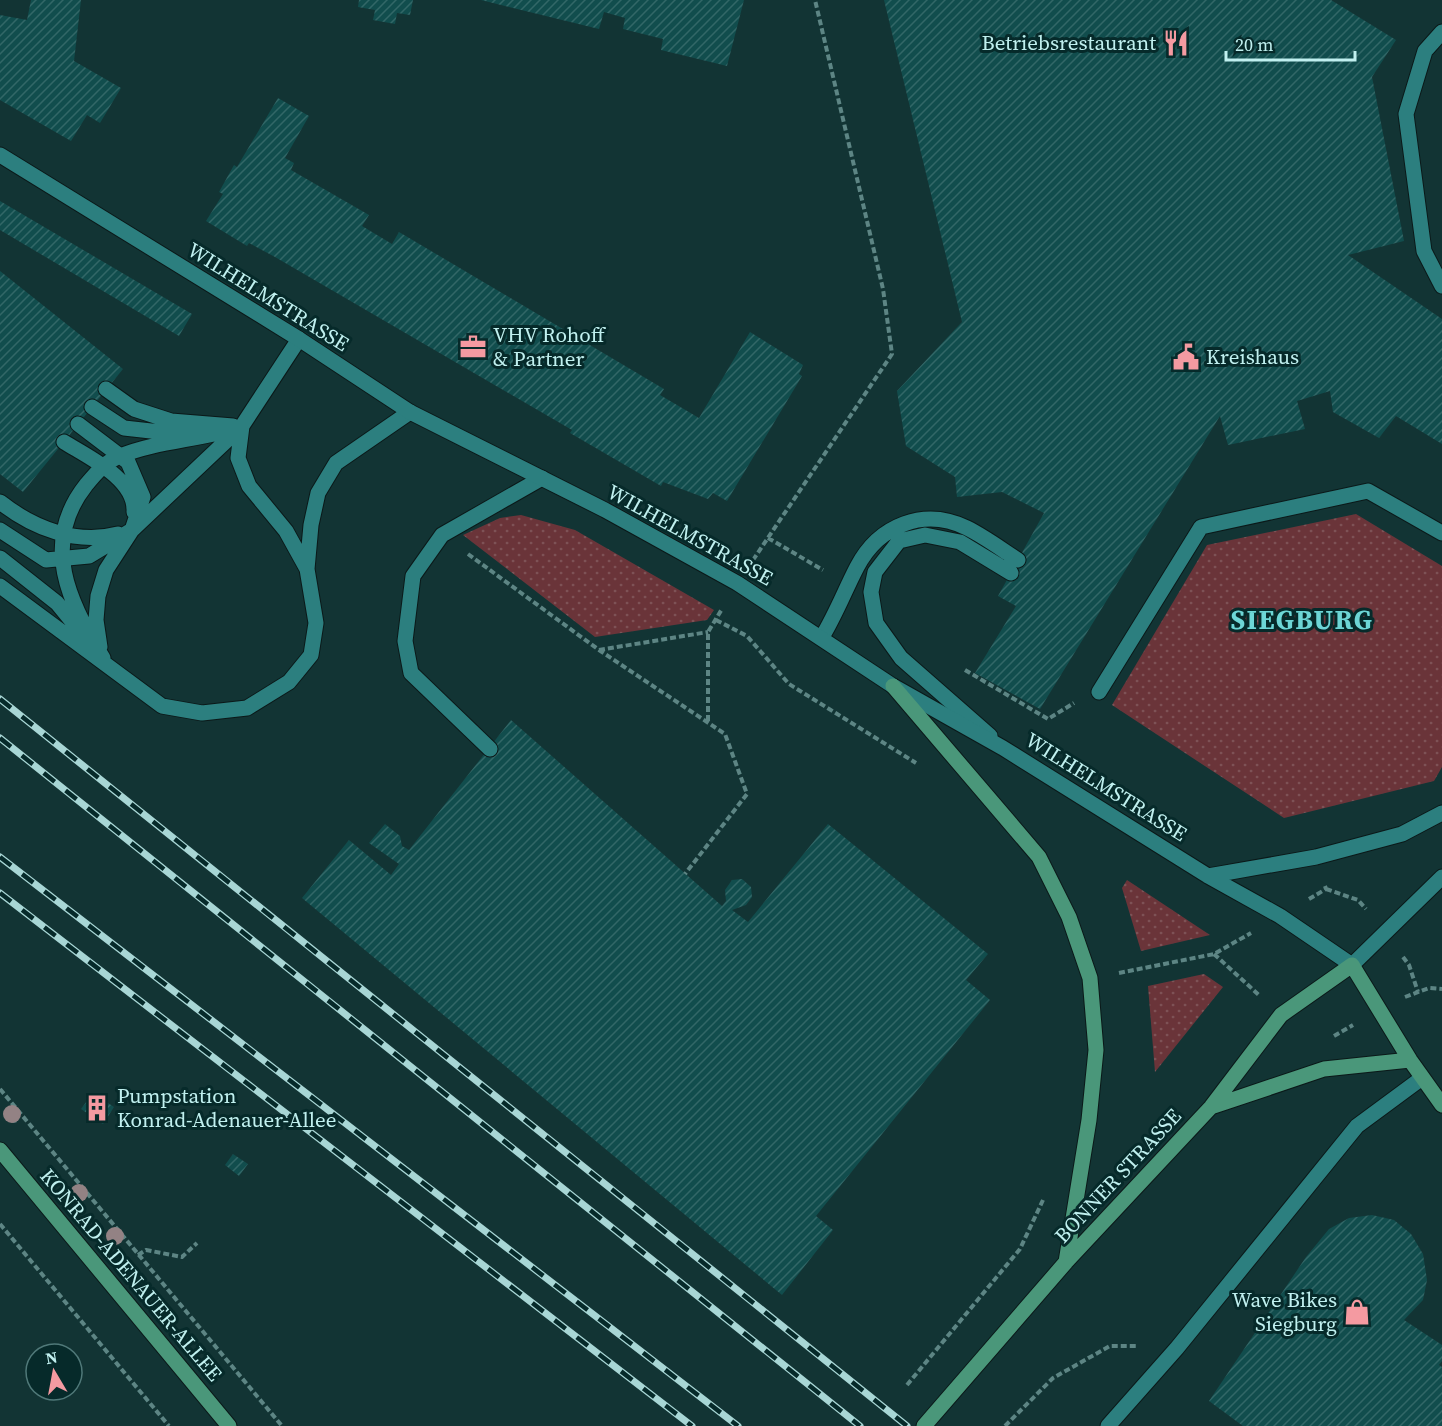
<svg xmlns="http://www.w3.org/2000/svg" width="1442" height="1426" font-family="'Source Serif 4',serif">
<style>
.grass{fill:url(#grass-dots)}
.building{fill:url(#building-hatch)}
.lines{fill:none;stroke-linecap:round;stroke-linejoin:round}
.lane-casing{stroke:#0b1919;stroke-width:17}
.street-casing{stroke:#0b1919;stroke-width:17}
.secondary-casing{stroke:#0b1919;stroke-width:17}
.path{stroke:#5d8584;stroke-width:4;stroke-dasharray:6 3;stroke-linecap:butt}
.lane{stroke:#2c7f7f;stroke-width:15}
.street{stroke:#2c7f7f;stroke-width:15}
.secondary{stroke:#4a977a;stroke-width:15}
.rail-casing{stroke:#a8d6d5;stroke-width:7}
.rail{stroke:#062a2a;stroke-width:4.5;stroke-dasharray:14;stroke-linecap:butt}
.tree{fill:#938284}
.labels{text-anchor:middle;stroke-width:6;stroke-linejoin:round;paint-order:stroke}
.poi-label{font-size:21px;fill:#c0f0ef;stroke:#062a2a;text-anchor:start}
.street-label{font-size:21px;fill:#c0f0ef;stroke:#062a2a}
.district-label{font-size:27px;font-weight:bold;letter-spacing:1.5px;fill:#6dd6d6;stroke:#062a2a}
</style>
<defs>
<pattern id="grass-dots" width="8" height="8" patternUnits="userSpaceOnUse" patternTransform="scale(1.5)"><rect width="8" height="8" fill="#6a3439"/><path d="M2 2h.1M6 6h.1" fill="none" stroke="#7e5256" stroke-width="1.8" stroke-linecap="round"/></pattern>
<pattern id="building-hatch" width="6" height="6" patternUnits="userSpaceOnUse" patternTransform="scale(1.5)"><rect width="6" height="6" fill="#114d4d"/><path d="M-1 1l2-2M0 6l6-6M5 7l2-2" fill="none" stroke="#326767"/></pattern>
</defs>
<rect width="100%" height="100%" fill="#123434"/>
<!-- grass -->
<path class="grass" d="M1356,514L1442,566V767L1434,781L1284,818L1112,705L1207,545Z
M521,515L575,530L714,610L707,620L595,637L463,535L500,518Z
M1127,880L1210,935L1141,951L1122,888Z
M1204,974L1223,987L1155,1072L1148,986Z"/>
<!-- building -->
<path class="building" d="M31,0H81L74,61L121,88L100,123L87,115L71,141L0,100V15L27,20Z
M359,0H413L410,15L397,13L395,24L373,20L375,10L358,7Z
M481,0H744L727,66L661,50L663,39L623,29L625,18L604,12L599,29Z
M884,0H1331L1396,40L1372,77L1404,241L1348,255L1442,319V444L1396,416L1379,438L1333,412L1330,391L1297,401L1305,429L1228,445L1220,416L1040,709L975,673L1016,606L998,596L1044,513L1002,492L957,497L955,477L906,446L897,391L962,322Z
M278,98L309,116L285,158L294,163L291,170L369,215L362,226L392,244L399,232L664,389L660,395L699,418L750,332L803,365L799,374L802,376L727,501L713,493L708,499L663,482L661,486L570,433L572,430L275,257L249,243L247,246L206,221L223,194L219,192L234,165L237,167Z
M0,201L192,314L179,336L0,230Z
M0,271L123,369L23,492L0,474Z
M511,720L722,906L726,901L725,890L732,880L742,879L751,887L752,897L746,905L732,910L748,922L828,824L988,954L966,980L990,1000L816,1216L833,1230L782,1295L302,898L349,840L391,875L399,864L369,843L385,824L400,836L402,846L409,850Z
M93,1093L114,1107L103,1124L81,1109Z
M233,1154L248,1164L239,1176L225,1165Z
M1372,1215L1394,1220L1411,1234L1423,1254L1427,1280L1423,1300L1404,1320L1442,1345V1361L1439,1365L1442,1367V1426H1243L1209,1401L1306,1257L1329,1229L1349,1218Z"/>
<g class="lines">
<!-- lane casing -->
<g class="lane-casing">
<path id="lane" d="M1442,32L1425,51L1406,114L1424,251L1442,286
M106,389L134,409L171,421L233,426
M92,407L124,428L169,433L192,431
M78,424L128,462L143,497L132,530L106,570L98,596L96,620L100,647
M242,426L238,458L249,486L286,531L307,569
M64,442C88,457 136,479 134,512
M0,502C33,528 76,545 118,534
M0,530L46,560L89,556L132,530L242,426L299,339
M0,558L57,603L80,631
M0,586L162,706L202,713L247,708L289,682L311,655L316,623L307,569L311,525L318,493L336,463L410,412
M822,637C836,614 845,590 857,567C879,525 924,507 967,528C985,537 1001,549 1018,560
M103,658C69,603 40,543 86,485C96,473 105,462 120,456C157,441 199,440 236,428
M1099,692L1201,527L1368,491L1442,533
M990,736L901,658L876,623L871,592L875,572L899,541L925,535L960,542L1011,573
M490,749L411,673L405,641L413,576L442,535L542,478"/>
</g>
<!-- street casing -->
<g class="street-casing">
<path id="street" d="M0,155L299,339L410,412L605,510L737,583L893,686L1003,748L1208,876L1280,916L1352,965L1442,877
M1208,876L1316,857L1402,834L1442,813
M1108,1426L1177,1348L1357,1126L1422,1078"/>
</g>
<!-- secondary casing -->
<g class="secondary-casing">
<path id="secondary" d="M893,686L1039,857L1069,917L1090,978L1096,1050L1089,1120L1066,1262
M1211,1107L1324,1069L1410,1060
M0,1150L229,1426
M924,1426L1066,1262L1211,1107L1281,1015L1352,965L1410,1060L1442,1105"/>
</g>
<!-- path -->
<path class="path" d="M768,538L823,570
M468,554L599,650L725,734L747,794L685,874
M753,560L892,354L883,289L815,0
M716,620L747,636L789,684L916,763
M599,650L708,632
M965,670L1048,719L1074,703
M708,721V632L722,609
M1326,889L1358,900L1366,909
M1309,899L1326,889L1325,886
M1214,954L1260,996
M1403,957L1409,965L1418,992
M1119,973L1214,954L1251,933
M1405,997L1429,988L1442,989
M1334,1036L1353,1025
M0,1089L282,1426
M12,1108L15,1124
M0,1224L169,1426
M138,1255L146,1250L182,1257L197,1243
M907,1385L1020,1249L1043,1200
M1005,1426L1053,1378L1110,1346H1137"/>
<!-- lane -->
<use href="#lane" class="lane"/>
<!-- street -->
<use href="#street" class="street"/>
<!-- secondary -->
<use href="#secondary" class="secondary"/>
<!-- rail casing -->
<g class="rail-casing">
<path id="rail" d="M0,699L907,1426
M0,738L860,1426
M0,857L738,1426
M0,893L692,1426"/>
</g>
<!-- rail -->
<use href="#rail" class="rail"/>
</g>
<!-- trees -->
<g class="tree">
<circle cx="12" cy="1114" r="9"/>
<circle cx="79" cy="1193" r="9"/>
<circle cx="115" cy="1236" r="9"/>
</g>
<!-- icons -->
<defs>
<g id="restaurant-bare" transform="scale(2.07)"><path d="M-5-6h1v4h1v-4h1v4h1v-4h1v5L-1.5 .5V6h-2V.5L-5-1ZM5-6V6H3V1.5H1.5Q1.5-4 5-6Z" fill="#f49aa1" stroke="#062a2a" stroke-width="2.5" paint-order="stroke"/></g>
<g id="office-bare" transform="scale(2.07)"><path d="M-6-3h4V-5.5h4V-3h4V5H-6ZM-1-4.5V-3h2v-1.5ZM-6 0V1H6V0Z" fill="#f49aa1" stroke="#062a2a" stroke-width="2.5" paint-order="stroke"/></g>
<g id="civic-bare" transform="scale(2.07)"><path d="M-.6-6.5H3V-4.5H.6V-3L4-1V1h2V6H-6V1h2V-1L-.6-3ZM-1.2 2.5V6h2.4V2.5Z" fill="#f49aa1" stroke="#062a2a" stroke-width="2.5" paint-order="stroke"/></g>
<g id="building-bare" transform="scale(2.07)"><path d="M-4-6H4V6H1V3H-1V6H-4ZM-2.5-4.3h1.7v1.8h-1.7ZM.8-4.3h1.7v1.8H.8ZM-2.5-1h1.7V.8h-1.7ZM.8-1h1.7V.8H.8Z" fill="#f49aa1" stroke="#062a2a" stroke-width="2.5" paint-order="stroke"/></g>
<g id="shop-bare" transform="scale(2.07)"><path d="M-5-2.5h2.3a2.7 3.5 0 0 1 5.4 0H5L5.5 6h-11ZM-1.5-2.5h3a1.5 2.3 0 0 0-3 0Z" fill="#f49aa1" stroke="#062a2a" stroke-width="2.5" paint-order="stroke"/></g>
</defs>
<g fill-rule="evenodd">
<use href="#restaurant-bare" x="1176" y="43"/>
<use href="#office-bare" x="473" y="347"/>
<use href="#civic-bare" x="1186" y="357"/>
<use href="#building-bare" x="97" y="1108"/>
<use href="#shop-bare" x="1357" y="1312"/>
</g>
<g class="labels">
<!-- poi labels -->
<g class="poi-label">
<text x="1156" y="50" text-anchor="end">Betriebsrestaurant</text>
<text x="493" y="342">VHV Rohoff<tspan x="493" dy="24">&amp; Partner</tspan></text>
<text x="1206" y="364">Kreishaus</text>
<text x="117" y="1103">Pumpstation<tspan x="117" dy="24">Konrad-Adenauer-Allee</tspan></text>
<text x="1337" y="1307" text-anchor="end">Wave Bikes<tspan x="1337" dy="24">Siegburg</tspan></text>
</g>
<!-- street labels -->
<g class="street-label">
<text transform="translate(268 297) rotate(32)" y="7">WILHELMSTRASSE</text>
<text transform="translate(690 535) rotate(29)" y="7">WILHELMSTRASSE</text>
<text transform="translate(1106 787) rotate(32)" y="7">WILHELMSTRASSE</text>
<text transform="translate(1118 1176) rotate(-47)" y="7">BONNER STRASSE</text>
<text transform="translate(131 1275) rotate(50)" y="7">KONRAD-ADENAUER-ALLEE</text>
</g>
<!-- district labels -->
<g class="district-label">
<text x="1302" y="629">SIEGBURG</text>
</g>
</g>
<!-- north arrow -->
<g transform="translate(54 1372) rotate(350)"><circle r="28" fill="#062a2a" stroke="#507979" stroke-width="1.5"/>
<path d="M0-4.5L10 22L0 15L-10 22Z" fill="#f49aa1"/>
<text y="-9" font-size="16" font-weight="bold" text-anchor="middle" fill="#c0f0ef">N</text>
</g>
<!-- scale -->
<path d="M1226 51v9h129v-9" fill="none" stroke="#c0f0ef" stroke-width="3"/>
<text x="1235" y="51" font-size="18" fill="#c0f0ef" stroke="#062a2a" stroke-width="4.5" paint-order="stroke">20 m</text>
</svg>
